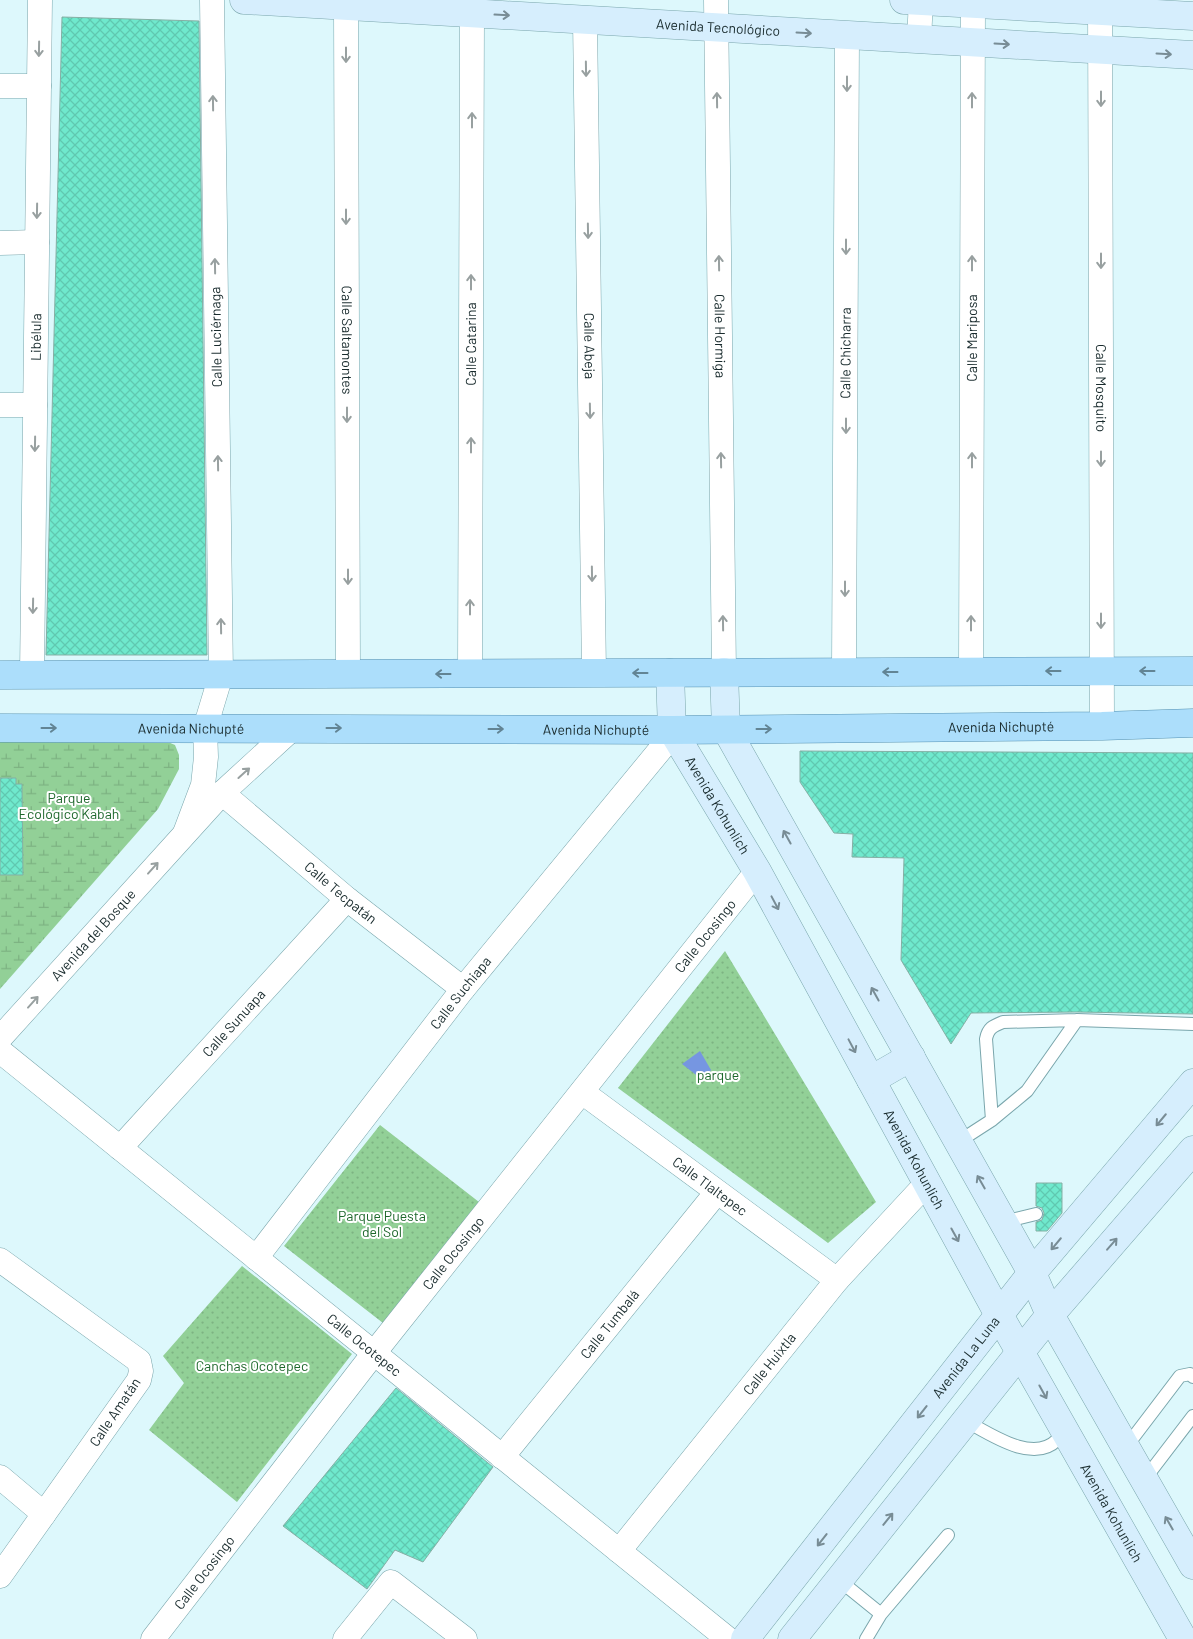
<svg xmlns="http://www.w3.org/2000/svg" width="1193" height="1639" font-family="Barlow,sans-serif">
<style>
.green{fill:url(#green-dots)}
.wetland{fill:url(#wetland-marsh)}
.water{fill:#7696e1}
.building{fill:url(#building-cross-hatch);stroke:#85afa4}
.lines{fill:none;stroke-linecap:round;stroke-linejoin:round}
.lane-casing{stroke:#7aa6ac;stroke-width:14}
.street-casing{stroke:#7aa6ac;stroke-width:25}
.secondary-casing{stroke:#7aa6ac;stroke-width:29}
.primary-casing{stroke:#5591b2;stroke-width:29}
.lane{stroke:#fff;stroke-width:12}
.street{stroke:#fff;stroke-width:24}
.secondary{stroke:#d6eefd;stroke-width:28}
.primary{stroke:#acdefb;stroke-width:28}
.oneway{stroke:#788c95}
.oneway2{stroke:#98a0a0}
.oneway3{stroke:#628494}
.labels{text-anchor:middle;stroke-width:4;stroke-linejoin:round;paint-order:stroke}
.street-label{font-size:14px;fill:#192b2d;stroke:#fff}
.park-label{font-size:14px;fill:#1e682c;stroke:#fff}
</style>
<defs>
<pattern id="green-dots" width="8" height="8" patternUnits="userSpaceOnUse" patternTransform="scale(1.25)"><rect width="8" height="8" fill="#92d097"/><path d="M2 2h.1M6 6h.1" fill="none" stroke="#7db382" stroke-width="1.8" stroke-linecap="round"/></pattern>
<pattern id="wetland-marsh" width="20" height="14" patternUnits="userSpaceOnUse" patternTransform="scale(1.25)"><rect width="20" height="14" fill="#92d097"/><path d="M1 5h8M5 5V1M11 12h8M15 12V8" fill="none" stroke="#7db382"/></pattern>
<pattern id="building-cross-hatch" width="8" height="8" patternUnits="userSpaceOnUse" patternTransform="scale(1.25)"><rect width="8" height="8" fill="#6fe9cd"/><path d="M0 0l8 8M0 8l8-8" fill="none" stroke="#60c8b0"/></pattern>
</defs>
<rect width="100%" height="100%" fill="#ddf8fc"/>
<!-- green -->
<path class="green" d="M725,951L876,1202L828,1243L618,1088Z
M380,1125L479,1202L383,1323L284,1246Z
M242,1266L352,1354L237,1502L149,1430L184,1383L163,1356Z"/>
<!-- wetland -->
<path class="wetland" d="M156,737L175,745L179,755V769L158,809L0,989V738Z"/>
<!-- water -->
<path class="water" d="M700,1051L711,1070L704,1081L682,1064Z"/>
<!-- building -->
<path class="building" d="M62,17L199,21L207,655H46Z
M800,751L1193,753V1014L1077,1012L971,1013L951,1044L901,960L904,858L852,857L853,834L834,833L800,782Z
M0,778H16V784H22L23,875H0Z
M1036,1183H1062V1213L1047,1231H1036V1222L1042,1220L1044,1213L1042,1208L1036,1206Z
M396,1388L493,1467L423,1562L395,1550L367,1589L283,1526Z"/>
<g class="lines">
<!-- lane casing -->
<g class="lane-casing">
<path id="lane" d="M992,1120L986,1039C988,1028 993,1026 1003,1022L1077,1020L1193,1024
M958,1142L992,1120L1027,1091L1077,1020
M1003,1222L1036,1214
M966,1421C990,1434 1033,1464 1057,1440C1060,1438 1062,1434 1064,1431
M1126,1447L1180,1376L1190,1374L1193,1377
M1144,1480L1193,1416
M839,1580L881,1614L866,1639
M881,1614L948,1535"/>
</g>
<!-- street casing -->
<g class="street-casing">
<g id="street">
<path id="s1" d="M716,0L724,672"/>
<path id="s2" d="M1100,0L1102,726"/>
<path id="s3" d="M346,6L348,674"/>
<path id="s4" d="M585,20L594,673"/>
<path d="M919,40L921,0"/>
<path d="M0,86H39"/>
<path d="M0,243L37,242"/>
<path d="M0,405H35"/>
<path id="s5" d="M844,672L847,35"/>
<path id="s6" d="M971,672L973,4"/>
<path id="s7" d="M470,674L472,13"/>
<path id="s8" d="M32,675L40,0"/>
<path id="s9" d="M222,793L347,899L463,989"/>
<path d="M185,833L203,785L206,757L205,728L221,675L212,0"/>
<path id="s10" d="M0,1038L222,793L293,728"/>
<path id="s11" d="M0,1051L728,1639"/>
<path id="s12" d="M582,1092L837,1280"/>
<path id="s13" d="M120,1148L347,899"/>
<path id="s14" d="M256,1258L463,989L674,733"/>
<path d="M0,1260L139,1361L141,1371L139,1380L0,1576"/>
<path id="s15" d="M502,1457L717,1192"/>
<path d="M0,1477L44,1514"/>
<path id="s16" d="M619,1551L837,1280L927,1183"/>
<path id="s17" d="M153,1639L374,1353L757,871"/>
<path d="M345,1639L391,1582L465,1639"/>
</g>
</g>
<!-- secondary casing -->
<g class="secondary-casing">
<g id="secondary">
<path id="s18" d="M244,0L1193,55"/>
<path d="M904,0L1193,16"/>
<path d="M724,672L726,729L1032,1273L1050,1315L1193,1565"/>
<path id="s19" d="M670,673L672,730L757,871L999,1315L1183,1639"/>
<path d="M871,1080L911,1057"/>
<path id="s20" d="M745,1639L1032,1273L1193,1083"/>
<path d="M792,1639L1050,1315L1193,1150"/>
</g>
</g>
<!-- primary casing -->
<g class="primary-casing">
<g id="primary">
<path d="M0,675L1193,671"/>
<path id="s21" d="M0,728L672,730L1102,726L1193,723"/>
</g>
</g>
<!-- lane -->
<use href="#lane" class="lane"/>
<!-- street -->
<use href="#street" class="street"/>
<!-- secondary -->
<use href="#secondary" class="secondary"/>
<!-- primary -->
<use href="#primary" class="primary"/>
</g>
<!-- one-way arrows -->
<defs><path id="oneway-shaft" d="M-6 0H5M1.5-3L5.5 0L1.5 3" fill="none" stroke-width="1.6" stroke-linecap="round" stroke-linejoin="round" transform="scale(1.25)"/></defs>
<g class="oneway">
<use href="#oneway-shaft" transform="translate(502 15) rotate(3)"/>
<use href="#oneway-shaft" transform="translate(804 33) rotate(3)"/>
<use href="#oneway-shaft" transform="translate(1002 44) rotate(3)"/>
<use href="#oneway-shaft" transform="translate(1164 54) rotate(3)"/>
<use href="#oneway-shaft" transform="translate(787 837) rotate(-119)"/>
<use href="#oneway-shaft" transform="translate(775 903) rotate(62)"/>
<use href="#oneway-shaft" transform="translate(875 994) rotate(-119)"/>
<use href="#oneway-shaft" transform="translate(852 1046) rotate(62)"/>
<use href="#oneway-shaft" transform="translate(1161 1120) rotate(130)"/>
<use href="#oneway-shaft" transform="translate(981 1182) rotate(-120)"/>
<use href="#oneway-shaft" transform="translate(955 1235) rotate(61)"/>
<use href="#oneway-shaft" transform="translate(1056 1244) rotate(130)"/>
<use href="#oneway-shaft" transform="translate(1112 1244) rotate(-49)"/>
<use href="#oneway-shaft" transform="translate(1043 1392) rotate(61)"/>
<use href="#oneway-shaft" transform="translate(922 1412) rotate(128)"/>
<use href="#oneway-shaft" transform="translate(888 1519) rotate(-51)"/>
<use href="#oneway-shaft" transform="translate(1169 1523) rotate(-120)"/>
<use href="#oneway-shaft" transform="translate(822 1540) rotate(128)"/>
</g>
<g class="oneway2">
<use href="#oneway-shaft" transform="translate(39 49) rotate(91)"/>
<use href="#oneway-shaft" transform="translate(346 55) rotate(90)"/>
<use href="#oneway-shaft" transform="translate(586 69) rotate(89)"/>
<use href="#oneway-shaft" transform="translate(847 84) rotate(90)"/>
<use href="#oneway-shaft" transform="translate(1101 99) rotate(90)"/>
<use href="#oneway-shaft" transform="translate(717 100) rotate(-91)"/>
<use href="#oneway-shaft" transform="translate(972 100) rotate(-90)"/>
<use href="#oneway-shaft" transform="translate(213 103) rotate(-91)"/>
<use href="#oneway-shaft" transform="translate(472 120) rotate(-90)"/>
<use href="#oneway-shaft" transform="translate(37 211) rotate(91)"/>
<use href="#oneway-shaft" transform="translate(346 217) rotate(90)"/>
<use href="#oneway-shaft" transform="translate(588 231) rotate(89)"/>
<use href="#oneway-shaft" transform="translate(846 247) rotate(90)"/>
<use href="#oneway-shaft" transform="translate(1101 261) rotate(90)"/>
<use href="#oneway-shaft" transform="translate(719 263) rotate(-91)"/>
<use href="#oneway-shaft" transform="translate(972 263) rotate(-90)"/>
<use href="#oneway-shaft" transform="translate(215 266) rotate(-91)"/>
<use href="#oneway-shaft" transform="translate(471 282) rotate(-90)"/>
<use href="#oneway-shaft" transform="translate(590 411) rotate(89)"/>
<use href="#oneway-shaft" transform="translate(347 415) rotate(90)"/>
<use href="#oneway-shaft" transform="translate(846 426) rotate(90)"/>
<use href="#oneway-shaft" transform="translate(35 444) rotate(91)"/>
<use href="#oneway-shaft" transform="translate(471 445) rotate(-90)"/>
<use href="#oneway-shaft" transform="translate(1101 459) rotate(90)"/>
<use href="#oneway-shaft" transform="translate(721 460) rotate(-91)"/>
<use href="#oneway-shaft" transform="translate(972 460) rotate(-90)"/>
<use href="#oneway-shaft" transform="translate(218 463) rotate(-91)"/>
<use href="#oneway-shaft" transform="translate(592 574) rotate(89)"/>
<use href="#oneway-shaft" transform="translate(348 577) rotate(90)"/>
<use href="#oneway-shaft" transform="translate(845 589) rotate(90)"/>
<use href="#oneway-shaft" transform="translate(33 606) rotate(91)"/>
<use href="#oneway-shaft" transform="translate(470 607) rotate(-90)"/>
<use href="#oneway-shaft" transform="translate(1101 621) rotate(90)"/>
<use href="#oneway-shaft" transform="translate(723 623) rotate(-91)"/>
<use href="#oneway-shaft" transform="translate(971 623) rotate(-90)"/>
<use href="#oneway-shaft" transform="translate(221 626) rotate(-91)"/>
<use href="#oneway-shaft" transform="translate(244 773) rotate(-42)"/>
<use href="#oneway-shaft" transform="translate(153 868) rotate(-48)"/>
<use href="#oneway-shaft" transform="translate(33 1002) rotate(-48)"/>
</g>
<g class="oneway3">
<use href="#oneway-shaft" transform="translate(1053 671) rotate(180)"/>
<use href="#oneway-shaft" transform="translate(1147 671) rotate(180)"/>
<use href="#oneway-shaft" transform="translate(890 672) rotate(180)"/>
<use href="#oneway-shaft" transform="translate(640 673) rotate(180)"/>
<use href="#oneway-shaft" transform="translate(443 674) rotate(180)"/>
<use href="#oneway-shaft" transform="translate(49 728)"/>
<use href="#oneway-shaft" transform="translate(334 728)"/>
<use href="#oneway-shaft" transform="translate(496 729)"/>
<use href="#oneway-shaft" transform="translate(764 729)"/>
</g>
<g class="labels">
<!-- street labels -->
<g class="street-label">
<text dy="5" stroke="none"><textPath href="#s18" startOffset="475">Avenida Tecnológico</textPath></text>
<text dy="5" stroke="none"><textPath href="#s1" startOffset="336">Calle Hormiga</textPath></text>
<text transform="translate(216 337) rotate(-91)" y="5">Calle Luciérnaga</text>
<text dy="5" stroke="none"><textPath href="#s8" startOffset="338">Libélula</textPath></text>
<text dy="5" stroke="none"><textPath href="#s6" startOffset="334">Calle Mariposa</textPath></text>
<text dy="5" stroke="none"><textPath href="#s3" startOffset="334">Calle Saltamontes</textPath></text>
<text dy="5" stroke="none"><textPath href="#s7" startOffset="330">Calle Catarina</textPath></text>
<text dy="5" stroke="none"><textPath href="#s4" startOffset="326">Calle Abeja</textPath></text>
<text dy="5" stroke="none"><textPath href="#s5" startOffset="319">Calle Chicharra</textPath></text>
<text dy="5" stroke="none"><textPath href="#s2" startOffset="388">Calle Mosquito</textPath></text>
<text dy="5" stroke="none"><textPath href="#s21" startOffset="1001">Avenida Nichupté</textPath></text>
<text dy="5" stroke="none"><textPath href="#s21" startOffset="191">Avenida Nichupté</textPath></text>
<text dy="5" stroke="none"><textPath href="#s21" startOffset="596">Avenida Nichupté</textPath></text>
<text dy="5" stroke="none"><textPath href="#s19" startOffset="145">Avenida Kohunlich</textPath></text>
<text dy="5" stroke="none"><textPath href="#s9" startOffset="155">Calle Tecpatán</textPath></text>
<text dy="5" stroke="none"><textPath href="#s10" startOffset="139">Avenida del Bosque</textPath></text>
<text dy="5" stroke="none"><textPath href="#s17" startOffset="894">Calle Ocosingo</textPath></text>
<text dy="5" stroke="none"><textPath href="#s14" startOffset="335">Calle Suchiapa</textPath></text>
<text dy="5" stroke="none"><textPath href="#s13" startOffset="169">Calle Sunuapa</textPath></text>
<text dy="5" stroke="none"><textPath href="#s19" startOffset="550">Avenida Kohunlich</textPath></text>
<text dy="5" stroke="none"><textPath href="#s12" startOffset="159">Calle Tlaltepec</textPath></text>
<text dy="5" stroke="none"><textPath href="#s17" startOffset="489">Calle Ocosingo</textPath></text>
<text dy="5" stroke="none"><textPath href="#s15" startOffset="171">Calle Tumbalá</textPath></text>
<text dy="5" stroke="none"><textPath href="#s11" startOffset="468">Calle Ocotepec</textPath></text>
<text dy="5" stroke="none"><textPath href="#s20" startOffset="358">Avenida La Luna</textPath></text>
<text dy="5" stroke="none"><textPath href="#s16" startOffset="240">Calle Huixtla</textPath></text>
<text transform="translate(115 1412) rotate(-56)" y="5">Calle Amatán</text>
<text dy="5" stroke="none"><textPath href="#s19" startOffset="955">Avenida Kohunlich</textPath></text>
<text dy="5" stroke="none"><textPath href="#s17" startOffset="84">Calle Ocosingo</textPath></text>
</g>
<!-- park labels -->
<g class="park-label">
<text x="69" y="803">Parque<tspan x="69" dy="16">Ecológico Kabah</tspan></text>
<text x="718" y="1080">parque</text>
<text x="382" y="1221">Parque Puesta<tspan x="382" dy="16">del Sol</tspan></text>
<text x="252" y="1371">Canchas Ocotepec</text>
</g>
</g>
</svg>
